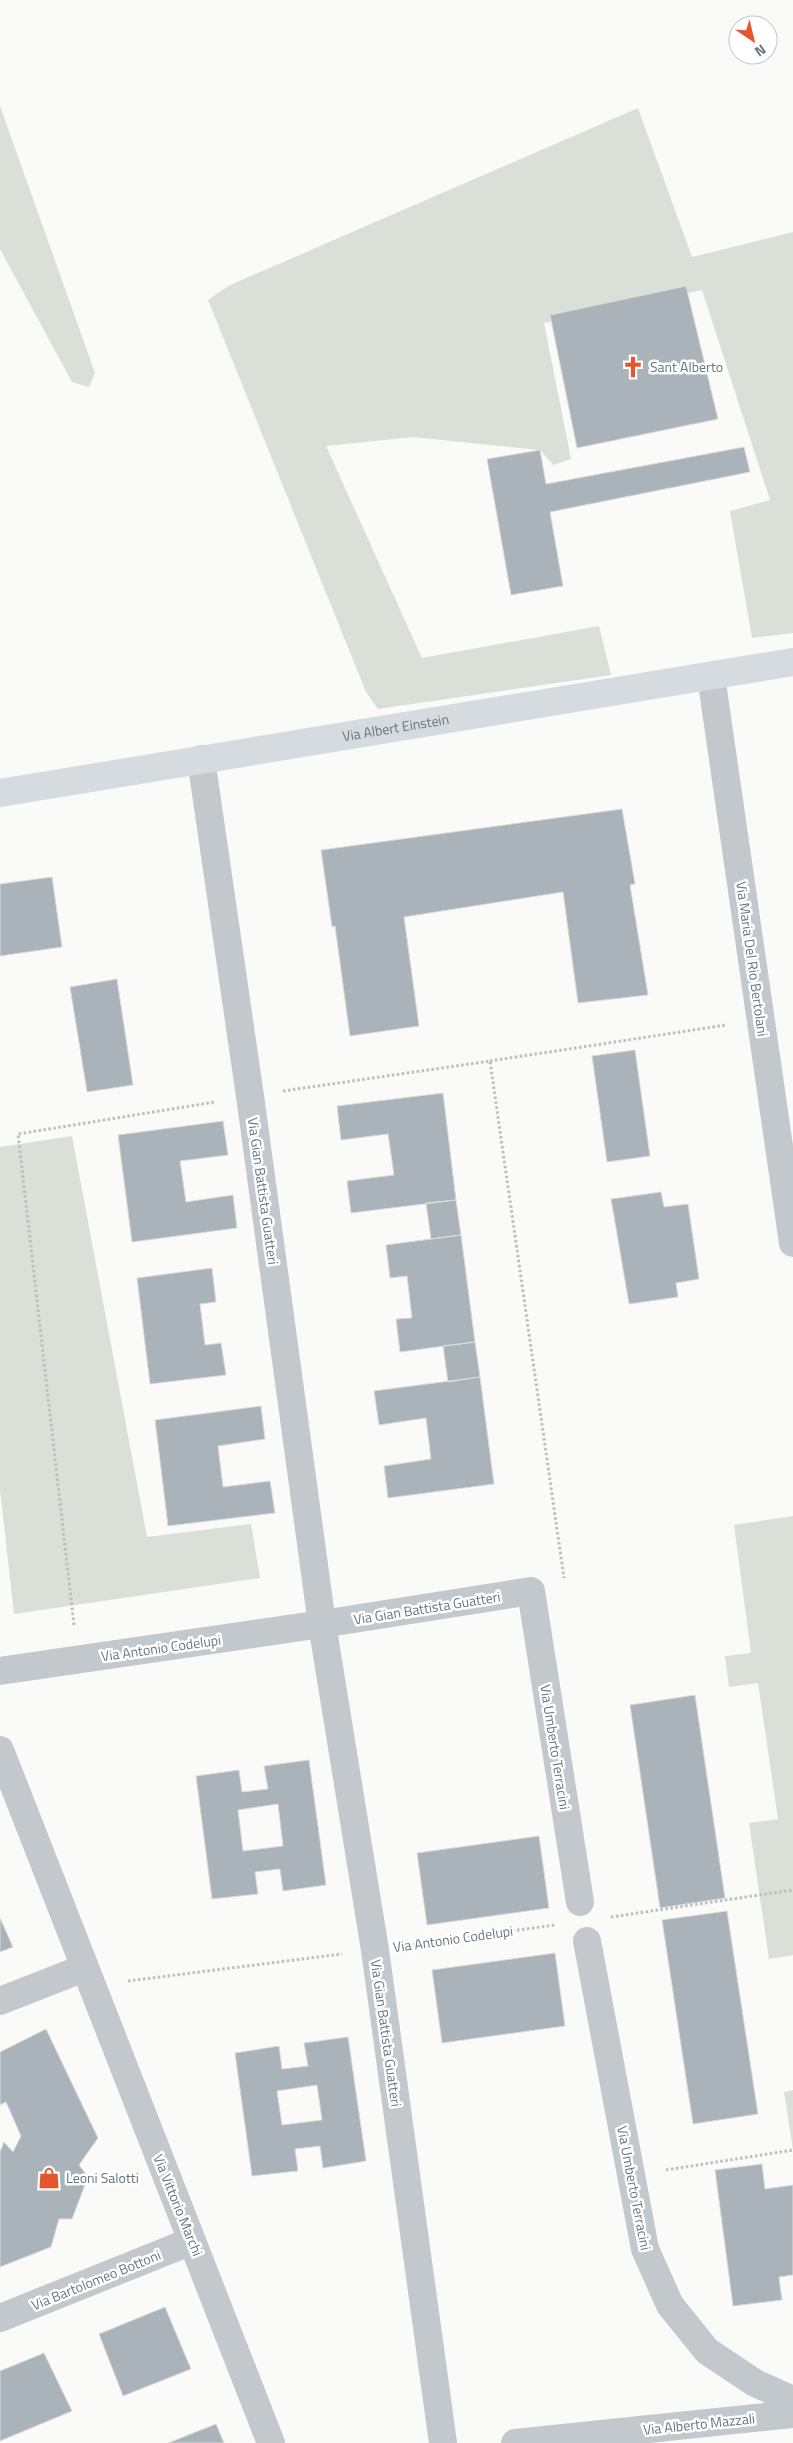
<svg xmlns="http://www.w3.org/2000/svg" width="793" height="2443" font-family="'Titillium Web',sans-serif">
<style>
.green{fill:#dadfd7}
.building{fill:#aab3b9;stroke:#dcdcda;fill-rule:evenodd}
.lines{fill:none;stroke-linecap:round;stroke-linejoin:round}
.path{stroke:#bbbfc2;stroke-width:3;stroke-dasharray:2.5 2.5;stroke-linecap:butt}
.street{stroke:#c3c8cc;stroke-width:28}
.secondary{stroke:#d6dbdf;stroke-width:28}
.labels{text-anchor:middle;stroke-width:5;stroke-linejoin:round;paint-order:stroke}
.poi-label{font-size:14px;fill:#657683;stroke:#fff;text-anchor:start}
.street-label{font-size:14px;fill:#657683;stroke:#fff}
</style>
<rect width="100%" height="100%" fill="#fafaf8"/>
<!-- green -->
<path class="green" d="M0,106L95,373L89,387L72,382L0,249Z
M638,108L692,257L793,232V633L752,638L730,511L770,500L702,290L544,323L571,459L553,465L540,450L413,437L326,446L422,658L599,626L611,675L378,709L366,692L208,300L228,286Z
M72,1136L147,1537L251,1524L260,1578L14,1614L0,1490V1147Z
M793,1516V1955L769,1959L749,1823L778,1819L758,1683L729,1687L725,1656L751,1653L734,1525Z
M793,2090V2150L784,2092Z"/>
<!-- building -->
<path class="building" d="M686,286L718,419L577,448L550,315Z
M744,447L750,472L550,512L563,586L511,595L487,459L540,450L546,484Z
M622,809L635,884L630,885L648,995L578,1003L563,892L404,917L419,1026L350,1036L335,926L332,927L321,850Z
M52,877L62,947L0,956V884Z
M117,979L133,1085L87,1092L70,987Z
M635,1050L650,1156L607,1162L592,1056Z
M443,1093L456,1200L351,1213L347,1181L394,1175L388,1134L341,1140L337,1106Z
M223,1121L228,1155L180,1161L186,1202L233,1195L237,1228L132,1242L118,1135Z
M661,1192L664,1207L688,1204L699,1279L676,1283L678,1297L629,1304L611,1199Z
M456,1200L461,1235L431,1239L426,1203Z
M461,1235L475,1342L400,1352L396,1319L412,1318L407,1276L390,1278L386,1245Z
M212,1268L216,1302L200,1304L205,1345L221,1343L226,1375L150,1384L137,1278Z
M475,1342L480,1377L448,1382L443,1346Z
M480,1377L494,1484L388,1498L384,1466L431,1459L426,1418L379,1425L374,1391Z
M261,1406L265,1439L218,1446L223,1487L270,1481L275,1513L168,1526L155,1420Z
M695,1695L725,1898L660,1908L630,1705Z
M309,1760L326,1885L283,1891L280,1869L255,1872L258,1894L212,1899L196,1776L239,1770L242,1792L268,1789L264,1766ZM278,1804L283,1846L243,1851L238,1810Z
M539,1836L549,1908L427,1925L417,1853Z
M727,1911L758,2114L693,2124L662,1920Z
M0,1918L13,1947L0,1952Z
M555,1953L565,2026L442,2043L432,1970Z
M46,2029L98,2138L79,2165L88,2177L72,2219H59L51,2247L0,2267V2152L4,2142L13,2152L21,2136L6,2102L0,2105V2052Z
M348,2037L366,2161L323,2168L320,2146L295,2149L298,2171L252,2176L235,2053L279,2046L282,2069L308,2066L304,2043ZM317,2085L322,2120L282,2125L277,2091Z
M762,2164L765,2189L793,2185V2275L779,2277L782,2300L733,2306L715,2170Z
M165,2307L191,2369L123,2396L99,2334Z
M44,2353L72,2411L0,2441V2371Z
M216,2424L224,2443H168Z"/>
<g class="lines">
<!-- path -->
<path class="path" d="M490,1061L726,1025
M283,1091L490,1061L564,1578
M74,1625L18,1134L215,1102
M611,1917L793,1890
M408,1945L555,1925
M128,1981L342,1954
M666,2170L793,2150"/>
<!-- street -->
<path class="street" d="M711,676L793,1243
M201,759L250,1096L322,1624L375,1950L443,2443
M0,1671L322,1624L531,1591L580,1902
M0,1750L271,2443
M587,1941L645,2249L670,2305L707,2351L755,2383L793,2400
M0,2001L84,1968
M0,2318L192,2241
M515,2443L793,2414"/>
<!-- secondary -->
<path class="secondary" id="s1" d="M0,793L793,662"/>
</g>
<!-- icons -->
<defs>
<g id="church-bare" transform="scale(1.725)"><path d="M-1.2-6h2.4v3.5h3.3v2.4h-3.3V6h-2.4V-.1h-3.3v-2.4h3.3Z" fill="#e4572e" stroke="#fff" stroke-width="2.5" paint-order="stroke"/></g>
<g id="shop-bare" transform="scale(1.725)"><path d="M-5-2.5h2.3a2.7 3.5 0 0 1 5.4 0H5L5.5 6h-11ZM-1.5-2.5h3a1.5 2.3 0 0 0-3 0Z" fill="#e4572e" stroke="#fff" stroke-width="2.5" paint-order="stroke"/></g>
</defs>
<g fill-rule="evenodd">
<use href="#church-bare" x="633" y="367"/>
<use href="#shop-bare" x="49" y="2178"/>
</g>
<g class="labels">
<!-- poi labels -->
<g class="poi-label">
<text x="650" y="372">Sant Alberto</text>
<text x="66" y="2183">Leoni Salotti</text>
</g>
<!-- street labels -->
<g class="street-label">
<text dy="5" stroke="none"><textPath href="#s1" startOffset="401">Via Albert Einstein</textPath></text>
<text transform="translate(752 959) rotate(82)" y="5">Via Maria Del Rio Bertolani</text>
<text transform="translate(263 1191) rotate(82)" y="5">Via Gian Battista Guatteri</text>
<text transform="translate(427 1608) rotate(-9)" y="5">Via Gian Battista Guatteri</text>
<text transform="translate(161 1648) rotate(-8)" y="5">Via Antonio Codelupi</text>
<text transform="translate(555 1747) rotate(81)" y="5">Via Umberto Terracini</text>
<text transform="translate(453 1939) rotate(-8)" y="5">Via Antonio Codelupi</text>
<text transform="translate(386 2033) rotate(82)" y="5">Via Gian Battista Guatteri</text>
<text transform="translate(634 2188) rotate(79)" y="5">Via Umberto Terracini</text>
<text transform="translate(178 2205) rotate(68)" y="5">Via Vittorio Marchi</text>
<text transform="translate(96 2280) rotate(-22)" y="5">Via Bartolomeo Bottoni</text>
<text transform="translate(699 2424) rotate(-6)" y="5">Via Alberto Mazzali</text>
</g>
</g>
<!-- north arrow -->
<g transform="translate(753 40) rotate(145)"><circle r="24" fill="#ffffff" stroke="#c1c8cd"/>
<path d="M0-4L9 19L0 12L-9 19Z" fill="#e4572e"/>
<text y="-8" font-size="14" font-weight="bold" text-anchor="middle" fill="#657683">N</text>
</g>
</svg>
